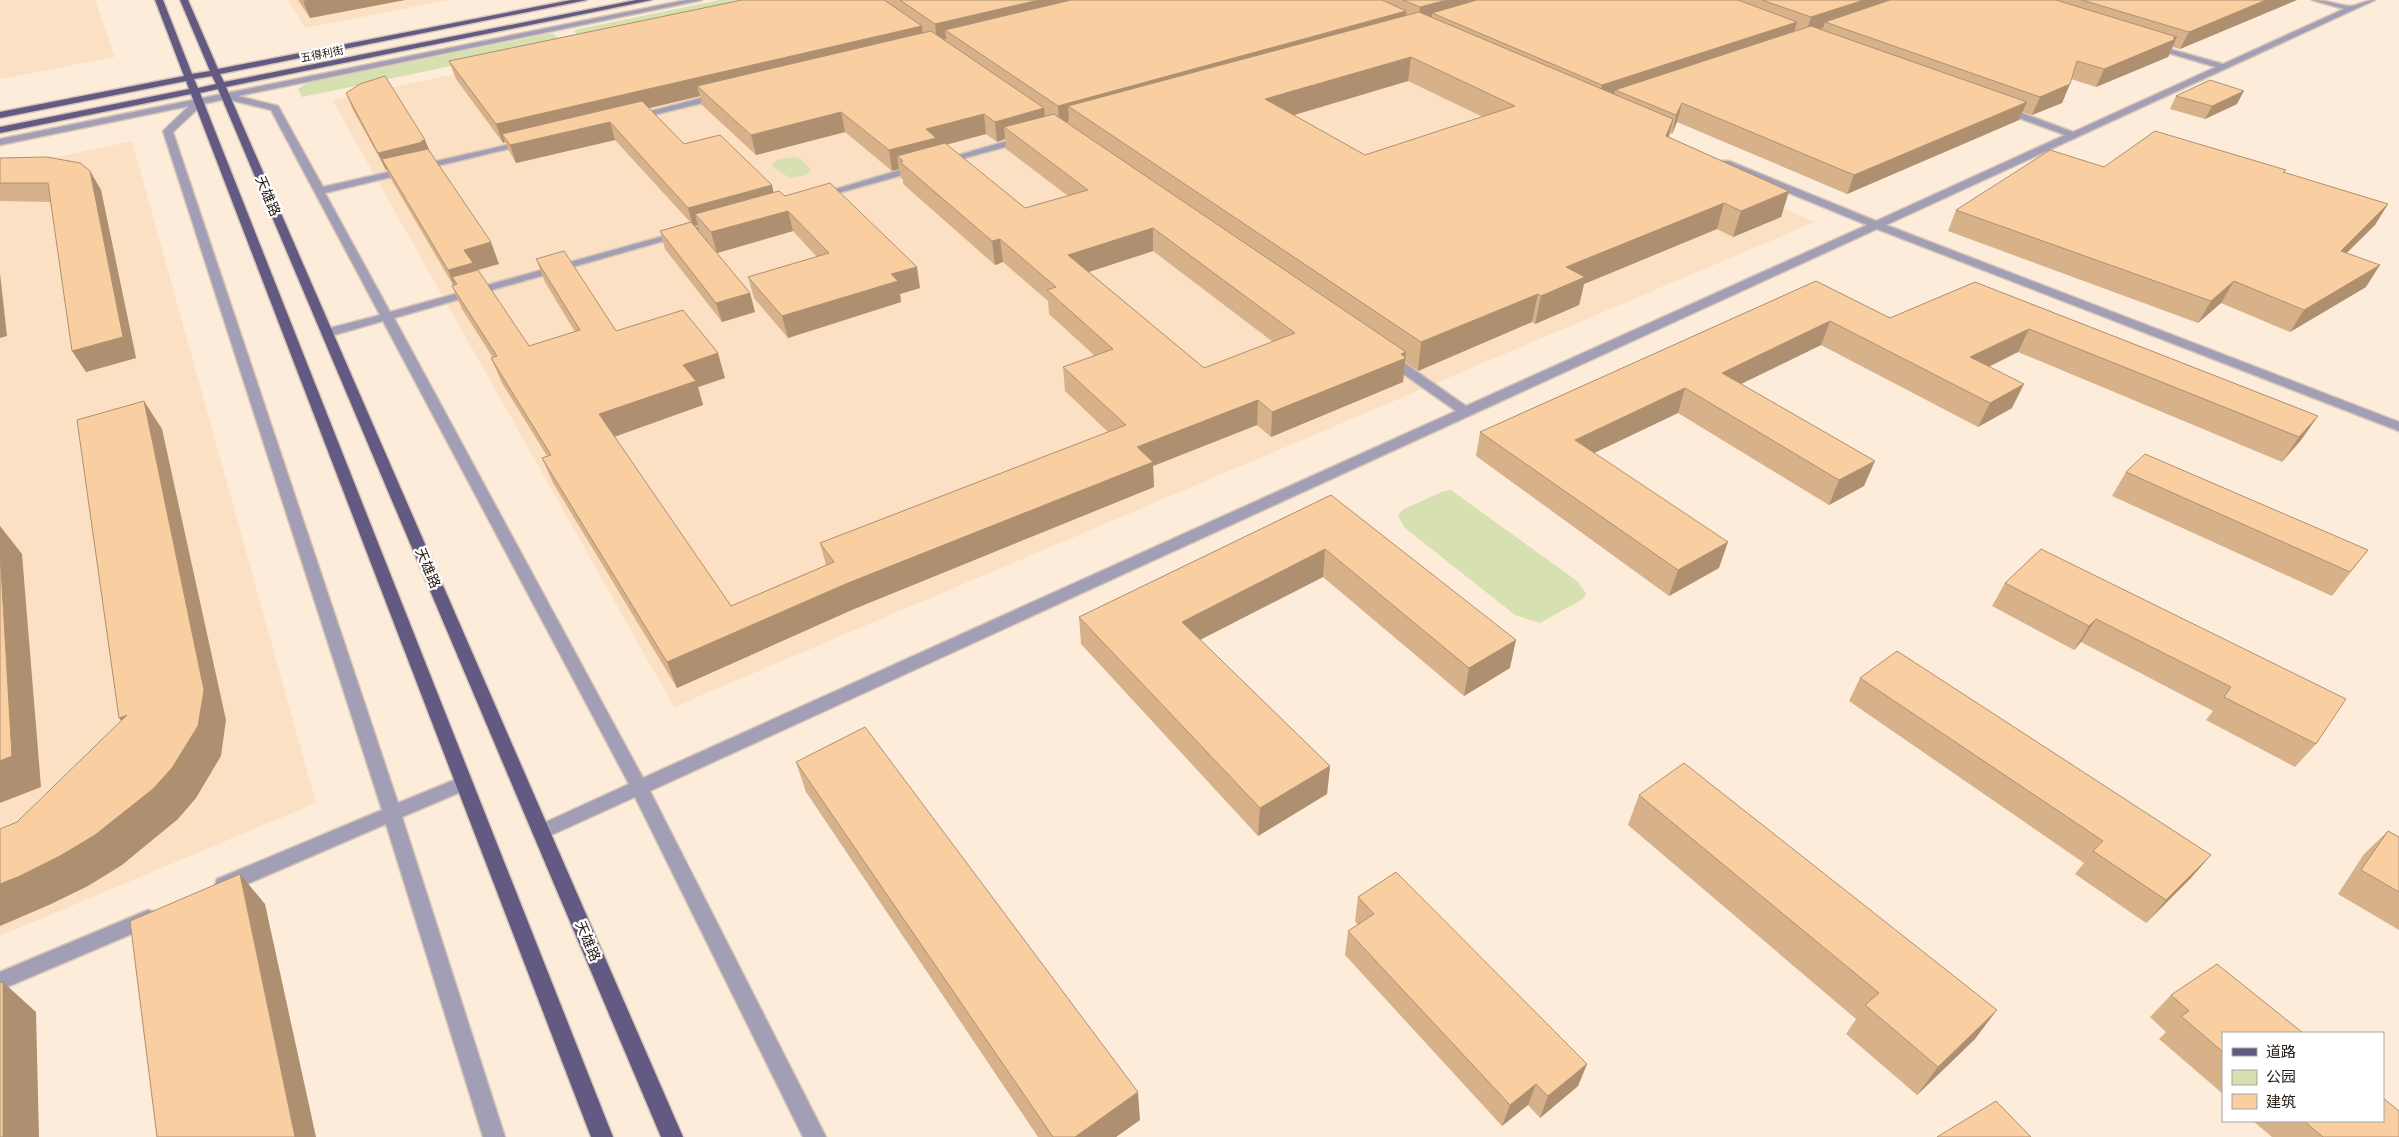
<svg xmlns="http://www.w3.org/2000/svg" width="2399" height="1137" font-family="Merriweather,'Noto Sans SC',serif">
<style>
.built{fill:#fce0c3}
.green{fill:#d7e0b0}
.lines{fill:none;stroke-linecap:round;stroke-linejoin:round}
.street-casing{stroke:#d7c6b6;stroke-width:3}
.primary-casing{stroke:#d7c6b6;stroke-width:3}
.street{fill:#a29eb6;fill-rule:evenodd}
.primary{fill:#625a83;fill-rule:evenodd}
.wall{fill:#d6b18a;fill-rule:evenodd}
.shaded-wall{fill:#ae9071}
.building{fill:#f9cea1;stroke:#ae9071;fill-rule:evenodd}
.labels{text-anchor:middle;stroke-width:4.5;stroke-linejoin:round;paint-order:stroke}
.far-street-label{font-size:11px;fill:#231b13;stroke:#fff}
.street-label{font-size:14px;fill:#231b13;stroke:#fff}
</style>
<rect width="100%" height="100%" fill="#feecda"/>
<!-- built -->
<path class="built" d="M0,0H95L115,57L0,79Z
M288,0H450L305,28Z
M806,0H1329L1815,222L674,707L332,100Z
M132,141L316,803L0,936V169Z"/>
<!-- green -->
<path class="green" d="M720,0H775L582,40L574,31L579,29Z
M547,34H554L562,43L302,97L298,89L307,83Z
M793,157L801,159L811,170L807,175L790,178L771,166L777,160Z
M1451,490L1577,581L1586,593L1583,599L1540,623L1515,615L1405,528L1398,516L1402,510L1444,491Z"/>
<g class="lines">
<!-- street casing -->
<g class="street-casing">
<path id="street" d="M686,0H702L238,96L278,106L323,187L529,140V144L325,193L390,312L714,222H722L723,224L394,318L643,778L1456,411L1385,361L1383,358L1385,355H1393L1466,406L1867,225L1721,165V161H1729L1876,221L2065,135L2000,111V107H2006L2073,132L2216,67L2148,47V43L2223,64L2344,9L2312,0C2325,0 2335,4 2348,6C2355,7 2365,0 2375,0L1886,225L2399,422V431L1877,229L650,791L826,1137H803L635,797L547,837L541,839L535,837L532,832L535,827L629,784L383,321L327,337L321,333L323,330L380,315L271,110L226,99L203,104L173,132L398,803L464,776L470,778L473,783L470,788L402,817L505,1137H483L386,824L231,891L224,893L217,891L215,885L217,879L382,810L163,131L189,106L0,145V139Z
M720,93L723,94V98L633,120L628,117Z
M1024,136L1029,139L1027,141L943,164L938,161Z
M920,164L925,167L924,169L817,199L812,196Z
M148,910L155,912L158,918L155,924L0,990V972Z"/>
</g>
<!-- primary casing -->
<g class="primary-casing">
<path id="primary" d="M155,0H163L192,74L210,71L180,0H188L218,69L571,0H587L220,74L224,82L636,0H652L226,87L683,1137H661L218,89L200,93L613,1137H591L191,94L0,133V127L189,89L186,81L0,118V112L184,76ZM212,76L216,84L198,88L194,79Z"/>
</g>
<!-- street -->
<use href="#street" class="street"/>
<!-- primary -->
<use href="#primary" class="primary"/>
</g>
<!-- wall -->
<path class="wall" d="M298,0H405L310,18Z
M742,0H2297L2180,49L2173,47L2168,57L2096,87L2071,79L2062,103L2032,115L2023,112L2019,120L1847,194L1677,122L1672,134L1670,133L1669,137L1789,191L1781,217L1733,237L1717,229L1584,284L1579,305L1535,324L1532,322L1418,371L1405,362L1403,382L1271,437L1257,425L1153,466L1154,487L854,609L677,688L553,483L542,458L547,456L502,383L491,358H493L462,309L452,286L453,285L391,179L387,170H386L353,110L346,93L425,140L430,152L499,264L476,271L529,346L575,332L545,282L536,259L616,331L725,378L698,387L703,405L614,437L731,606L826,565L820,543L1108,432L1065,391L1063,367L1095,356L1049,314L1048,301L1003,262L995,265L903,184V180L901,178L899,169L892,171L845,132L756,155L702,105L700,96L649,108L684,144L773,192L785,196L920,288L900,294L901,302L788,338L754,298L748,277L817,257L793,231L717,253L705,240L750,293L755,312L722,322L665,249L660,231L690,222L615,140L516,163L509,151L505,142L503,143L456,79L449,61ZM1408,81L1483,117L1365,155L1293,115ZM986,134L997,142L1005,139L1006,149L1068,196L1025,208L946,145ZM698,225L700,234L694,226ZM1153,251L1273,342L1204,368L1089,272Z
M2176,96L2237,104L2205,119L2170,109Z
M0,158L90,171L101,190L136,358L86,372L51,202L0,201Z
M2104,167L2284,173L2388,204L2375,225L2347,253L2366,287L2290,332L2221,303L2198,323L1948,231L1956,210Z
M1816,281L1890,318L1975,282L2318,416L2301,440L2282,462L2018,352L1989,367L2012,408L1978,427L1821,345L1741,384L1864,486L1829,505L1678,413L1594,453L1719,568L1669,596L1476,456L1480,432Z
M2126,472L2368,550L2332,596L2112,496Z
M1331,495L1510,668L1464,696L1323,577L1200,640L1330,766L1327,794L1258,836L1081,644L1079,617Z
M2041,549L2316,744L2295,767L2206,720L2213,711L2081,642L2074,650L1992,606L2005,583Z
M1860,678L2191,878L2146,923L2075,874L2084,863L1849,701Z
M796,762L1140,1120L1116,1137H1038L806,792Z
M1639,795L1975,1039L1917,1095L1846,1034L1856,1019L1628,825Z
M2388,831L2399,837V930L2338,894L2364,854Z
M1358,897L1587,1064L1578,1086L1540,1118L1528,1105L1502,1126L1345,955L1348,931L1358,925L1355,921Z
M2171,995L2223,1033V1094L2159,1039L2166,1032L2150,1017Z
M2253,1121H2383L2399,1137H2272Z"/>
<!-- shaded-wall -->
<path class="shaded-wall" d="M308,0H405L310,18L303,1Z
M1039,0H1110L945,30L946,39L937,41L935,24Z
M1447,0H1505L1432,13V20L1418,24L1420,7Z
M1864,0H1908L1825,22L1823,28L1806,34L1811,17Z
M2266,0H2297L2180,49L2189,32Z
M1406,11L1405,28L1068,106L1069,121L1059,124L1058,106Z
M1797,22L1792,39L1615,90L1614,98L1598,103L1602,85Z
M922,26L924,43L697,86L700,96L508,142L502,134L505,142L503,143L496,124Z
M2177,37L2175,40L2176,39L2168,57L2096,87L2104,69Z
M1411,57L1408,81L1264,124L1265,99Z
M2070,84L2062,103L2032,115L2040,97Z
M2244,91L2237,104L2205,119L2212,106Z
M2027,102L2019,120L1847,194L1854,175Z
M1682,103L1677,122L1672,134L1676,115Z
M1044,108L1046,128L1004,127L1005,139L997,142L995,122Z
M841,112L845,132L756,155L751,135Z
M984,114L986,134L937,147L903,161L897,156L899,169L892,171L889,150L926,129Z
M1673,119L1667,144L1666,136Z
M610,122L615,140L516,163L510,145Z
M425,140L432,157L382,159L387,170H386L378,153Z
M90,171L101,190L136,358L86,372L72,351Z
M772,185L776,203L695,214L698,225L693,226L688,208Z
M1789,191L1781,217L1733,237L1741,211Z
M1724,203L1717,229L1584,284L1579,305L1535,324L1541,296L1566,267Z
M2388,204L2375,225L2327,272L2341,251Z
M788,211L793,231L717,253L711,232Z
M1153,228V251L1070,278L1068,255Z
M1000,239L1003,262L995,265L992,241Z
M491,242L499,264L476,270L482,285L457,284L452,277L458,291L457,292L448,270L464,250Z
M2380,265L2366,287L2290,332L2304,310Z
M917,267L920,288L900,294L901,302L788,338L782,316L891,274Z
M0,273L7,336L0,338Z
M2234,281L2221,303L2198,323L2211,301Z
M750,293L755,312L722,322L716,303Z
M1538,294L1532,322L1418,371L1421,342Z
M1830,321L1821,345L1714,397L1722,373Z
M2029,329L2018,352L1959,381L1970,357Z
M1406,352L1403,382L1271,437L1272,412Z
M718,353L725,378L698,387L703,405L608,439L599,414L683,365Z
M2024,384L2012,408L1978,427L1990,403Z
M1685,388L1678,413L1569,465L1575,440Z
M1258,400L1257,425L1153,466L1154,487L854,609L677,688L667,662L1137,447Z
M144,401L162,429L226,720L221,756L196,798L178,819L122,865L88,886L49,905L0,926V884L172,768Z
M2318,416L2301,440L2282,462L2299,437Z
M1875,461L1864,486L1829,505L1839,480Z
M0,526L22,554L41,787L0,803Z
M1728,542L1719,568L1669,596L1678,570Z
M1325,549L1323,577L1182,649V622Z
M2096,619L2081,642L2074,650L2089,626Z
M1516,640L1510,668L1464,696L1469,668Z
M127,715L144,748L119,718Z
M1330,766L1327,794L1258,836L1260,808Z
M2211,855L2191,878L2146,923L2166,900Z
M240,874L265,904L316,1137H295Z
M3,982L36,1012L39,1137H3Z
M1997,1010L1975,1039L1917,1095L1938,1067Z
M1587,1064L1578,1086L1540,1118L1548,1096Z
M1536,1084L1528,1105L1502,1126L1510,1105Z
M1138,1092L1140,1120L1116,1137H1075Z"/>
<!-- building -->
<path class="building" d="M742,0H884L922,26L496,124L449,61Z
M900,0H1039L935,24Z
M1071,0H1382L1406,11L1058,106L945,30Z
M1403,0H1447L1420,7Z
M1477,0H1738L1797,22L1602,85L1432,13Z
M1762,0H1864L1811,17Z
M1890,0H2056L2177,37L2173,38L2176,39L2104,69L2077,61L2070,84L2040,97L1825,22Z
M2082,0H2266L2189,32Z
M1419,12L1673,119L1666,136L1789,191L1741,211L1724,203L1566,267L1585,277L1541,296L1538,294L1421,342L1068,106ZM1411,57L1515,106L1365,155L1265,99Z
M1811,26L2027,102L1854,175L1682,103L1676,115L1615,90Z
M931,31L1044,108L995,122L984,114L926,129L936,138L889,150L841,112L751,135L697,86Z
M385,76L425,140L421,141L423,142L378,153L346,93L360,84Z
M2210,80L2244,91L2212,106L2176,96Z
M642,101L684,144L720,135L772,185L688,208L610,122L510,145L502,134Z
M1054,114L1406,352L1401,354L1406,358L1272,412L1258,400L1137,447L1153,462L848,583L667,662L542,458L551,455L491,358L497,356L452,286L457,284L452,277L478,270L529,346L580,330L536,259L564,251L616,331L683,310L718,353L683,365L696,381L599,414L731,606L834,562L820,543L1126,425L1063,367L1113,349L1047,290L1056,287L1000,239L992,241L900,162L903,161L897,156L945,143L1025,208L1088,190L1004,127ZM1153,228L1295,333L1204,368L1068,255Z
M2155,131L2286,170L2283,172L2388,204L2341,251L2380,265L2304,310L2234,281L2211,301L1956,210L2050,150L2104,167Z
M428,149L491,242L464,250L473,263L448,270L382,159Z
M47,157L80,163L90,171L123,337L72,351L48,183H0V158Z
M830,183L917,267L891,274L898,281L782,316L748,277L829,253L788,211L711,232L695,214L779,191L785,196Z
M691,222L750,293L716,303L660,231Z
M1816,281L1890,318L1975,282L2318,416L2299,437L2029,329L1970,357L2024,384L1990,403L1830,321L1722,373L1875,461L1839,480L1685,388L1575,440L1728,542L1678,570L1480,432Z
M144,401L204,690L198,726L172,768L153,789L95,835L60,856L20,876L0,884V829L17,822L127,715L119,718L77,420Z
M2145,454L2368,550L2350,572L2126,472Z
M1331,495L1516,640L1469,668L1325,549L1182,622L1330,766L1260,808L1079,617Z
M2041,549L2346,699L2316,744L2224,697L2231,687L2096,619L2089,626L2005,583Z
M0,551L12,756L0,761Z
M1897,651L2211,855L2166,900L2093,851L2103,841L1860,678Z
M865,727L1138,1092L1075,1137H1053L796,762Z
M1684,763L1997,1010L1938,1067L1865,1005L1879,993L1639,795Z
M2388,831L2399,837V892L2361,870Z
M1396,872L1587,1064L1548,1096L1536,1084L1510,1105L1348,931L1374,914L1358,897Z
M240,874L295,1137H157L130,921Z
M2217,964L2303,1033H2223V1052L2181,1016L2189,1011L2171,995Z
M3,982V1137H0V983Z
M2383,1098L2399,1111V1137H2323L2304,1121H2383Z
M1996,1101L2031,1137H1937Z"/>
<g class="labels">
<!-- far-street labels -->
<g class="far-street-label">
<text transform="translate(322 54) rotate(-11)" y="4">五得利街</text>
</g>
<!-- street labels -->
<g class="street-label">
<text transform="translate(268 196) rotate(67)" y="5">天雄路</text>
<text transform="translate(428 568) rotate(67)" y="5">天雄路</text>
<text transform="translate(588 941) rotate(67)" y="5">天雄路</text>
</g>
</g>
<!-- legend -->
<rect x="2222" y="1032" width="162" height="90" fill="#ffffff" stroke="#a7a4a1"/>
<rect x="2232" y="1048" width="25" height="8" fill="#625a83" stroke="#a7a4a1"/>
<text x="2266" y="1057" font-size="15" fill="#231b13">道路</text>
<rect x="2232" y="1070" width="25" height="15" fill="#d7e0b0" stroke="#a7a4a1"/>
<text x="2266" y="1082" font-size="15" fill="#231b13">公园</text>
<rect x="2232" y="1094" width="25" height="15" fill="#f9cea1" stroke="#a7a4a1"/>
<text x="2266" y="1107" font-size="15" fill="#231b13">建筑</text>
</svg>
